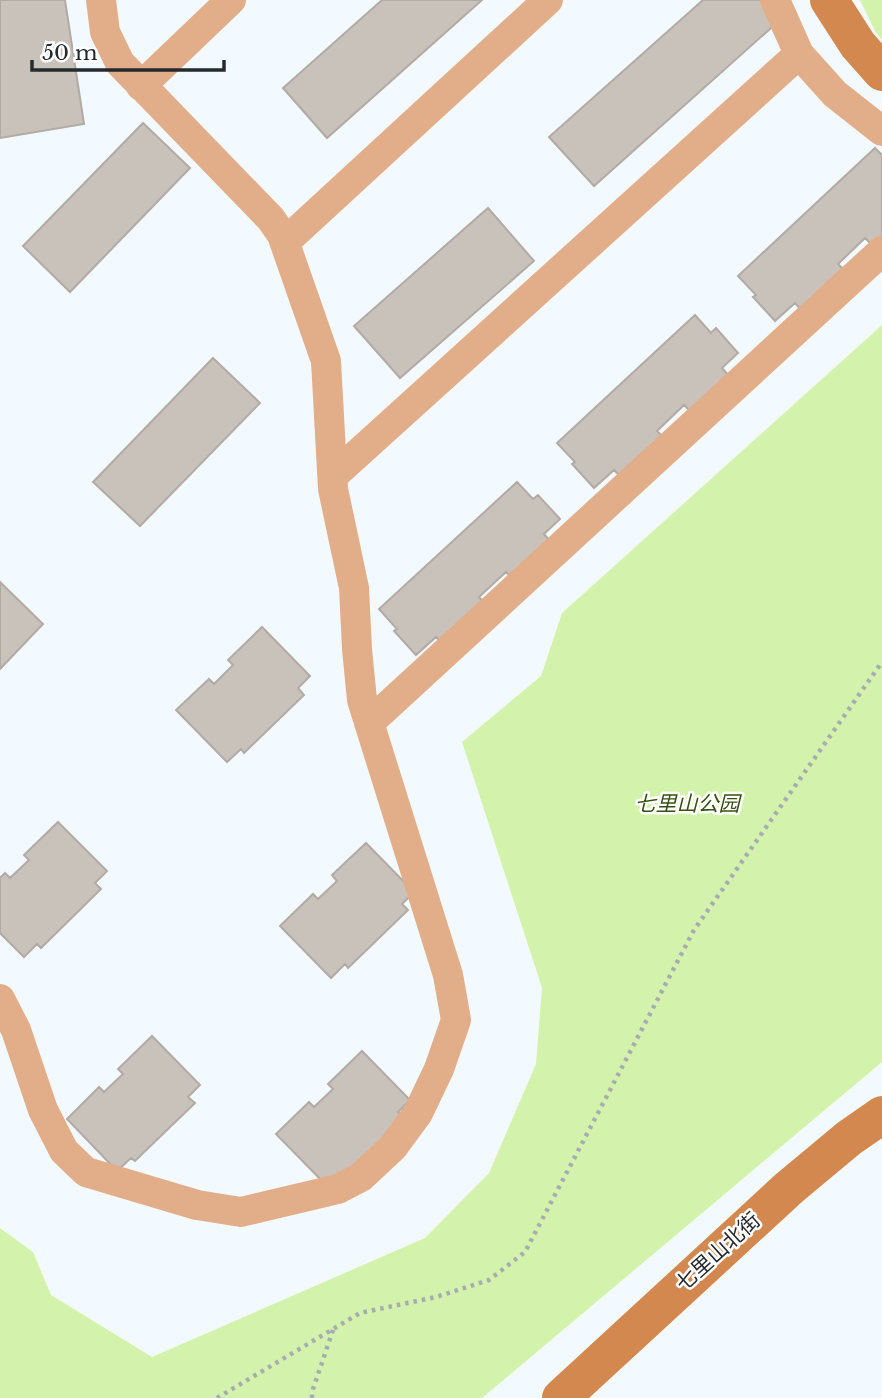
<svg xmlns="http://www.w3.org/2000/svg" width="882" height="1398" font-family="'Libre Baskerville','Noto Sans SC',serif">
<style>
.green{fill:#d3f3ac}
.building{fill:#c9c2bb;stroke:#b2aaa4;stroke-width:2}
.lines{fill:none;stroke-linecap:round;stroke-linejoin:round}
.path{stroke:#a7acb1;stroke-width:4.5;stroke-dasharray:3.5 5;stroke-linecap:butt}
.street{stroke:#e2ae8a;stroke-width:30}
.secondary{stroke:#d3884f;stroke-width:38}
.labels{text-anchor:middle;stroke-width:5;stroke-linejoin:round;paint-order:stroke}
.park-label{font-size:21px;font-style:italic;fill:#394f16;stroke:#fff}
.street-label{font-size:21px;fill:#272a2d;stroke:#fff}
</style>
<rect width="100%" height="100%" fill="#f3faff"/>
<!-- green -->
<path class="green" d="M860,0H882V40L875,31Z
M882,325V1062L482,1398H0V1228L33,1252L51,1295L152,1357L425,1238L489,1173L536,1064L542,988L462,742L541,676L562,613Z"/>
<!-- building -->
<path class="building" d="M0,0H65L84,124L0,138Z
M382,0H482L327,138L283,88Z
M703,0H761L780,20L594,186L549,137Z
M143,123L190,168L70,292L23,246Z
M875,148L882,155V236L872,245L865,238L838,264L845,271L802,311L795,303L775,321L753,297L756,295L738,276Z
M488,208L534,261L400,378L354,326Z
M695,315L711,333L716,328L738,353L722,368L730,377L691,412L684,405L657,431L664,438L622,478L614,470L594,488L572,464L575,462L557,443Z
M213,358L260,403L140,526L93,482Z
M517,482L533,499L538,495L560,519L544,534L552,543L513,579L506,572L479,597L486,605L444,645L436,637L416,655L394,631L397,629L379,609Z
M0,582L43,624L0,669Z
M262,627L310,676L298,688L304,695L244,753L241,749L227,762L176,710L209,679L214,684L233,665L228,660Z
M58,822L107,871L95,883L101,889L41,948L37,944L24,957L0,933V878L5,873L10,878L29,860L24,855Z
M366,843L414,892L402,904L408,910L348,968L345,964L331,978L280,926L313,894L318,899L337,881L332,875Z
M152,1036L200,1085L188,1097L195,1103L135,1161L131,1158L117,1171L67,1119L99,1087L104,1092L123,1074L118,1069Z
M362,1051L410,1100L398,1112L404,1118L345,1177L327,1186L276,1134L309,1102L314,1107L333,1089L328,1084Z"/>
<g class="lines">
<!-- path -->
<path class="path" d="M217,1398L360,1313L436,1297L489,1280L525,1252L694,930L882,662
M312,1398V1392L333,1330"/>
<!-- street -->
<path class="street" d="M775,0L799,54L835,94L882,131
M141,86L231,0
M285,242L548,0
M333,476L799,54
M369,723L882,251
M0,999L16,1030L43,1110L64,1151L86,1172L197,1205L241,1212L338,1189L361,1177L393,1147L418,1113L439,1069L456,1020L448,975L362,700L357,649L354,588L333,489L326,361L282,235L271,219L120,63L105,32L101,0"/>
<!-- secondary -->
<path class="secondary" d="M829,0L858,45L882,72
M561,1398L789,1188L849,1138L882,1115"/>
</g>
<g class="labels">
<!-- park labels -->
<g class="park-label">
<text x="687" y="811">七里山公园</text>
</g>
<!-- street labels -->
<g class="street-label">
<text transform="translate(718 1252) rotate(-42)" y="7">七里山北街</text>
</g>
</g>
<!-- scale -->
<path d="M32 60v10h192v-10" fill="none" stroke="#272a2d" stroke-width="3.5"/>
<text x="42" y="60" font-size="21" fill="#272a2d" stroke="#ffffff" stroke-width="5" paint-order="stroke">50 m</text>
</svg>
